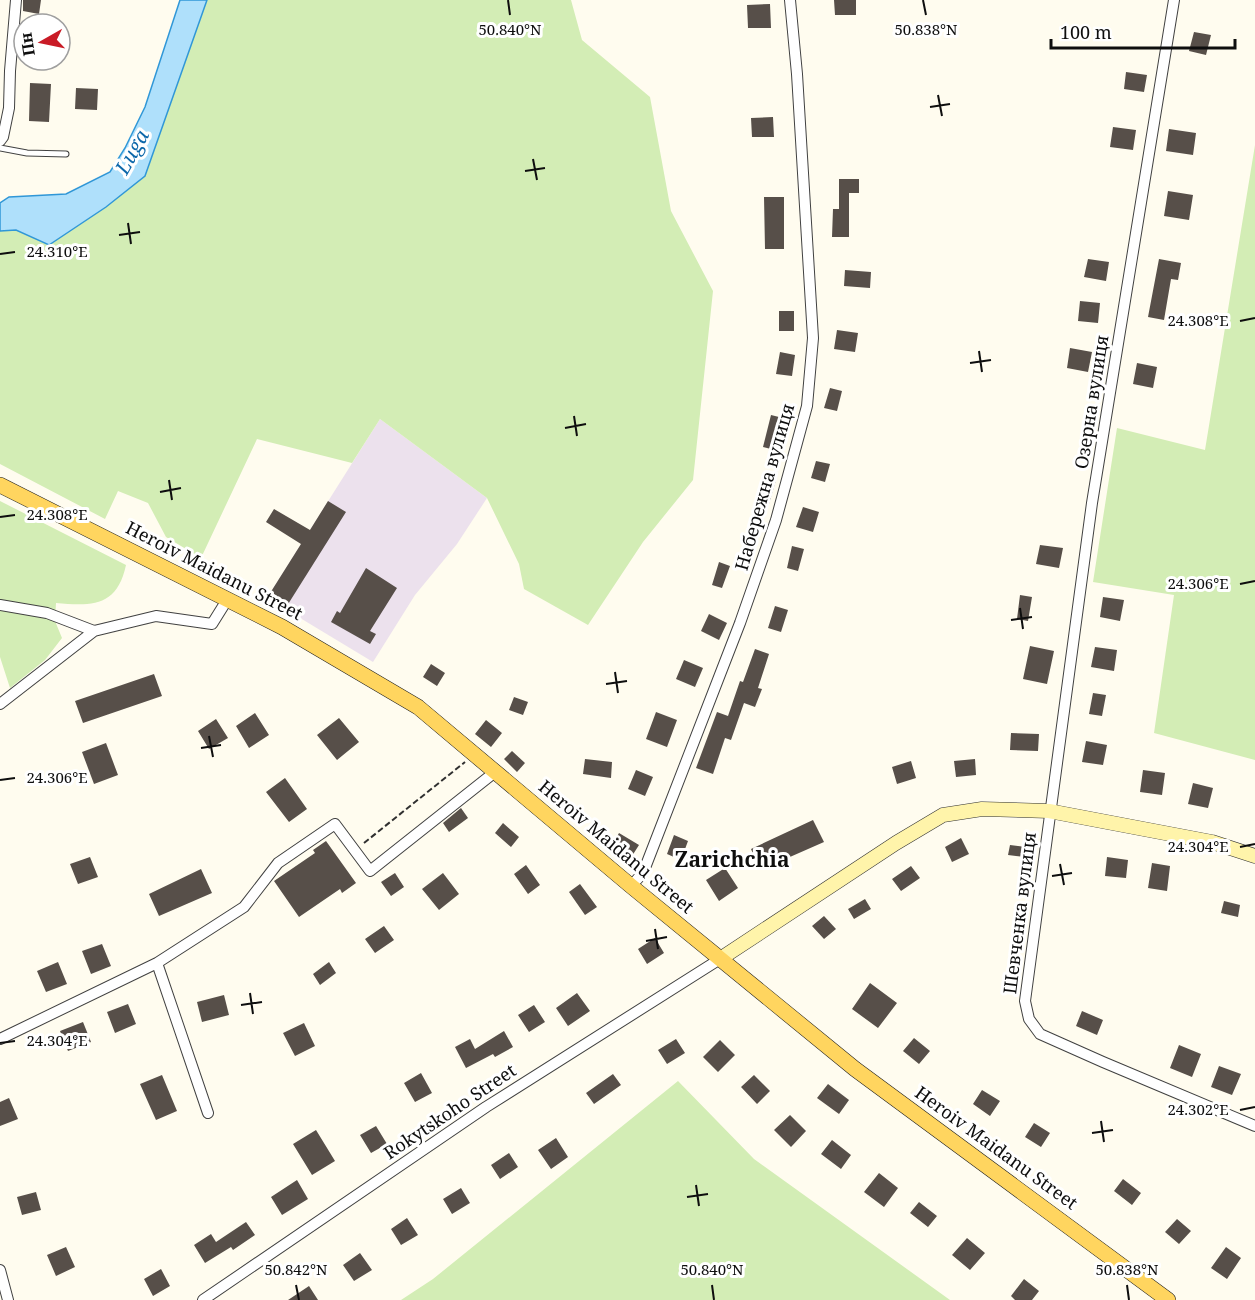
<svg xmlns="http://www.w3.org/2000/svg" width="1255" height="1300" font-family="'Noto Serif',serif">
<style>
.industrial{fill:#ece1ed}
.green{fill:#d3edb5}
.water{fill:#afe0fb;stroke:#3097d7;stroke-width:1.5}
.building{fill:#574f49}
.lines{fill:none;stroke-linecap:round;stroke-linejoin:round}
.lane-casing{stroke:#414141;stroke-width:7}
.street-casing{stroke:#414141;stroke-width:12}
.secondary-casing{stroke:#303030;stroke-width:15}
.primary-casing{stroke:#1f1f1f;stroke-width:16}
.path{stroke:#303030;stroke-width:2;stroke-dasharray:6 3;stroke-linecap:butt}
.lane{stroke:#fff;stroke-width:5}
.street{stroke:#fff;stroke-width:10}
.secondary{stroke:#fff4aa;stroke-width:14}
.primary{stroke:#ffd55f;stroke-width:15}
.ticks{fill:none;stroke:#0e0e0e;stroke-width:2}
.labels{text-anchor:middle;stroke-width:6;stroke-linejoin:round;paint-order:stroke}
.street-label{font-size:18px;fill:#0e0e0e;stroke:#fff}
.water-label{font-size:20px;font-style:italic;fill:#0d68aa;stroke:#fff}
.quarter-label{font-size:21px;font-weight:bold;fill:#0e0e0e;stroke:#fff}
.ticks-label{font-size:15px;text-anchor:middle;fill:#0e0e0e;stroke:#fff;stroke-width:6;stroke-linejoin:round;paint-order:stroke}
</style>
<rect width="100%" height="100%" fill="#fffcef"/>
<!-- industrial -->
<path class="industrial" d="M380,419L487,498L457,544L415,595L373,662L267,598Z"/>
<!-- green -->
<path class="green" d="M207,0H571L582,40L650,97L671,211L713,291L693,480L643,542L588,625L524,589L519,564L487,498L380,419L352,463L257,439L201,558L166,537L148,503L118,491L105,519L0,464V231L16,230L49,245L106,207L145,176Z
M1255,145V760L1154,733L1174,595L1093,582L1117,428L1205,450Z
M0,501L126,565C117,607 92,606 56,603L55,621L62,638L45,660L10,688L0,657Z
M678,1081L754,1159L950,1300H401L433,1279Z"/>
<!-- water -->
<path class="water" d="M180,0H207L145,176L106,207L49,245L16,230L0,231V203L9,197L66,194L110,172L125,148L145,107Z"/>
<!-- building -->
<path class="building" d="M23,0H41L39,14L23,11Z
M834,0H856V15H835Z
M770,4L771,28H748L747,5Z
M1194,32L1211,35L1206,55L1189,51Z
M1126,72L1147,75L1144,92L1124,89Z
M30,83L51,84L49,122L29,121Z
M76,88L98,89L97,110L75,109Z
M773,117L774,137H752L751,118Z
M1113,127L1136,130L1133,150L1110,147Z
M1169,129L1196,133L1193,155L1166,151Z
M839,179H859V193H849V237H832L833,209H839Z
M1168,191L1193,195L1189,220L1164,216Z
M764,197H784V249H765Z
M1088,259L1109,262L1106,281L1084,277Z
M1159,259L1181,263L1178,280L1171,279L1164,320L1148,317Z
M845,270L871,272L870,288L844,286Z
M1080,301L1100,303L1098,323L1078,321Z
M779,311H794V331H779Z
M837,330L858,333L855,352L834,349Z
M1070,348L1092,352L1088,372L1067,368Z
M780,352L795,355L792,376L776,374Z
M1137,363L1157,367L1153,388L1133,384Z
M830,388L842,391L837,411L824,408Z
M771,415L787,419L779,451L763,447Z
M816,461L830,464L825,482L811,478Z
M765,477L776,480L769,504L758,501Z
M328,501L346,512L285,609L267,598L301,544L266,522L274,509L310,530Z
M803,507L819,512L813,532L796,527Z
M1040,545L1063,548L1059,568L1036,564Z
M792,546L804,549L798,571L787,568Z
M719,562L730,566L722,588L712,585Z
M366,568L397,588L370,631L376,634L370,644L331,622L337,611L340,613Z
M1020,595L1032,597L1028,621L1017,619Z
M1103,597L1124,600L1120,621L1100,617Z
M775,606L788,610L781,632L768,628Z
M709,614L727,623L719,640L701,631Z
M1030,646L1054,651L1047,684L1023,679Z
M1095,647L1117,650L1114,671L1091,667Z
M755,649L769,654L758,688L762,689L755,707L744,703L731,740L725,738L713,774L696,768L717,712L728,716L740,681L743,682Z
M684,660L703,668L695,687L676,679Z
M431,664L445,673L437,686L423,677Z
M154,674L162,696L83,723L75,701Z
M1093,693L1106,695L1102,716L1089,714Z
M514,697L528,702L523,715L509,710Z
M656,712L677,720L667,747L646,739Z
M255,713L269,735L249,748L236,726Z
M339,718L359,742L337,760L317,735Z
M216,719L228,738L209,749L198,731Z
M486,720L502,733L491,747L475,734Z
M1011,733L1039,734L1038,751L1010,750Z
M1086,741L1107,745L1103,765L1082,762Z
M106,743L118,775L94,784L82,752Z
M512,751L525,763L517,772L504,759Z
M585,759L612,762L611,778L583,774Z
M975,759L976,775L956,777L954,761Z
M911,761L916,778L897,784L892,767Z
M636,770L653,777L645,796L628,789Z
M1143,770L1165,773L1162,795L1140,792Z
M285,778L307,809L289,822L266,792Z
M1193,783L1213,788L1208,808L1188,804Z
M461,808L468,818L449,832L443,823Z
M813,820L824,842L760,870L751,849Z
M503,823L519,837L511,847L495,833Z
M619,833L639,845L632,856L613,844Z
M674,835L688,841L681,860L667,854Z
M961,838L969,854L952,862L945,847Z
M326,841L356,883L342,893L340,889L299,917L274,881L315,853L313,850Z
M1010,845L1026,847L1025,857L1008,855Z
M90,857L98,877L78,884L70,864Z
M1107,857L1128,860L1126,878L1105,876Z
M1152,863L1170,866L1167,891L1148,888Z
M526,865L540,885L528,894L514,874Z
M911,866L920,878L901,891L892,879Z
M725,868L738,888L719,901L706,880Z
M201,869L212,893L159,916L149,894Z
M395,873L404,887L391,896L381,882Z
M443,873L459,894L439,910L422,889Z
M580,884L597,907L585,915L569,892Z
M865,899L871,909L854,919L848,909Z
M1224,901L1240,905L1238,917L1221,913Z
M824,916L836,929L824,939L812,926Z
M384,926L394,940L375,953L365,939Z
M655,938L664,953L647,964L638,949Z
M102,944L111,966L91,974L82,951Z
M58,962L67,984L46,992L37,971Z
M329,962L336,973L320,985L313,974Z
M870,983L897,1003L878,1028L852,1009Z
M577,993L590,1011L568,1026L556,1008Z
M224,995L229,1015L202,1022L197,1002Z
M128,1004L136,1024L115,1033L107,1012Z
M534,1005L545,1022L529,1032L518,1015Z
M1082,1011L1103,1020L1097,1035L1076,1026Z
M83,1022L91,1042L68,1051L60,1031Z
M304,1023L315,1046L295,1056L283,1033Z
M504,1031L513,1047L495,1057L493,1054L466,1068L455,1047L470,1039L475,1049Z
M914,1038L930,1051L919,1064L903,1051Z
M676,1039L685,1053L667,1064L658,1050Z
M720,1040L735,1055L718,1072L703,1057Z
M1179,1045L1201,1054L1192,1077L1170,1068Z
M1219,1066L1241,1074L1232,1095L1211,1087Z
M421,1073L432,1093L415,1102L404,1083Z
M613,1074L621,1085L594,1104L586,1093Z
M162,1075L177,1111L156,1120L140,1084Z
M754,1075L770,1091L757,1104L741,1087Z
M828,1084L849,1100L839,1114L817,1098Z
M982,1090L1000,1101L990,1116L973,1104Z
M9,1098L18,1119L0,1126V1102Z
M790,1115L806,1131L791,1147L774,1130Z
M1034,1123L1050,1133L1041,1147L1025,1137Z
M376,1126L387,1144L371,1153L360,1135Z
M316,1130L335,1161L312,1175L293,1144Z
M556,1138L568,1157L551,1169L538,1150Z
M832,1140L851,1155L841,1169L821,1154Z
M509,1153L518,1167L500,1179L491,1165Z
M879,1173L898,1188L884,1207L864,1192Z
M1123,1179L1141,1193L1132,1205L1114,1191Z
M297,1180L308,1199L282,1215L271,1197Z
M461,1188L470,1203L452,1214L443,1199Z
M36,1192L41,1210L22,1215L17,1197Z
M919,1202L937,1216L928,1227L910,1213Z
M407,1218L418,1235L401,1245L391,1229Z
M1177,1219L1191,1231L1179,1244L1165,1232Z
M246,1222L255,1235L233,1250L231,1247L205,1263L194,1245L211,1234L216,1242Z
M967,1238L985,1253L970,1270L952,1255Z
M66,1247L75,1267L56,1276L47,1255Z
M1226,1247L1241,1258L1227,1279L1211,1268Z
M360,1253L372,1270L354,1281L343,1265Z
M161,1269L170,1286L153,1296L144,1279Z
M1024,1279L1039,1291L1032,1300H1015L1011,1296Z
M309,1286L318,1300H288Z"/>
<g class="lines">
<!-- lane casing -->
<g class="lane-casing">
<path id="lane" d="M0,148L27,153L66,154"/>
</g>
<!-- street casing -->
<g class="street-casing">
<path id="street" d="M1174,0L1092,503L1025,1001L1029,1019L1040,1034L1103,1062L1255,1126
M0,141L3,137L9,108L10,71L16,0
M0,605L47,613L94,631
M0,704L94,631L156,616L212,624L227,600
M631,886L643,873L740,623L776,520L807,406L813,338L797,74L790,0
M157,963L208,1113
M0,1039L157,963L244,907L278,863L335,824L370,871L495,772
M0,1270L8,1300
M203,1300L486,1107L720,959"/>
</g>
<!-- secondary casing -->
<g class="secondary-casing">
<path id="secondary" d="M720,959L896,843L943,815L982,809L1049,811L1212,842L1255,856"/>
</g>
<!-- primary casing -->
<g class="primary-casing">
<path id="primary" d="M0,485L282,627L418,707L631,886L855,1069L1168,1300"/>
</g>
<!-- path -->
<path class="path" d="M364,843L465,762"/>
<!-- lane -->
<use href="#lane" class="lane"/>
<!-- street -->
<use href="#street" class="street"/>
<!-- secondary -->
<use href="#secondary" class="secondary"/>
<!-- primary -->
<use href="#primary" class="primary"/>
</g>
<!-- ticks -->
<path class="ticks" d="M508,0L510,15M923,0L926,15M938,95L942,116M930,107L950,104M533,159L537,180M525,171L545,168M128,223L131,244M119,235L140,232M0,254L15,252M1240,321L1255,318M979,351L982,372M970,363L991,360M574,416L577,436M565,428L586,424M169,480L172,500M160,492L181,488M0,517L15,515M1240,584L1255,581M1020,608L1023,629M1011,620L1032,617M615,672L618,693M606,684L627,681M209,736L213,757M201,748L221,745M0,780L15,778M1240,847L1255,844M1060,864L1064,885M1052,876L1072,873M655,929L658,949M646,941L667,937M250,993L253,1014M241,1005L262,1002M0,1043L15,1041M1240,1110L1255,1107M1101,1121L1104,1142M1092,1133L1113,1130M696,1185L699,1206M687,1197L708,1194M296,1285L299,1300M712,1285L714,1300M1127,1285L1129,1300"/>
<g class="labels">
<!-- street labels -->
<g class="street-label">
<text transform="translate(1092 402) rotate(-81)" y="6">Озерна вулиця</text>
<text transform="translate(765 487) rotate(-74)" y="6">Набережна вулиця</text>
<text transform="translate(214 571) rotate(27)" y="6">Heroiv Maidanu Street</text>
<text transform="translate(616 847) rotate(40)" y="6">Heroiv Maidanu Street</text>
<text transform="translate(1020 913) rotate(-83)" y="6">Шевченка вулиця</text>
<text transform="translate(450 1112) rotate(-34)" y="6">Rokytskoho Street</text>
<text transform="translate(996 1148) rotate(36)" y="6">Heroiv Maidanu Street</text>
</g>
<!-- water labels -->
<g class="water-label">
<text transform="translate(132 152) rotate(-61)" y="7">Luga</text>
</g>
<!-- quarter labels -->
<g class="quarter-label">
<text x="732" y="867">Zarichchia</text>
</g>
</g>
<g class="ticks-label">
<text x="510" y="35">50.840°N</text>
<text x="926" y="35">50.838°N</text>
<text x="57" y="257">24.310°E</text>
<text x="1198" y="326">24.308°E</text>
<text x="57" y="520">24.308°E</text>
<text x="1198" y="589">24.306°E</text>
<text x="57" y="783">24.306°E</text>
<text x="1198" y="852">24.304°E</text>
<text x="57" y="1046">24.304°E</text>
<text x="1198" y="1115">24.302°E</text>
<text x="296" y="1275">50.842°N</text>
<text x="712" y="1275">50.840°N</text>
<text x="1127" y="1275">50.838°N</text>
</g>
<!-- north arrow -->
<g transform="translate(42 42) rotate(261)"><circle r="28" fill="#ffffff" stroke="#9f9f9f" stroke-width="1.5"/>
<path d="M0-4.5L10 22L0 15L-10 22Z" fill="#c91b26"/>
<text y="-9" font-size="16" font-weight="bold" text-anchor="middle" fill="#0e0e0e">Пн</text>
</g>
<!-- scale -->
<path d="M1051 39v9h184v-9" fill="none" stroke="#0e0e0e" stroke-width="3"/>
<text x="1060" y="39" font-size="18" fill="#0e0e0e" stroke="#ffffff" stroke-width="4.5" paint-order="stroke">100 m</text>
</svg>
